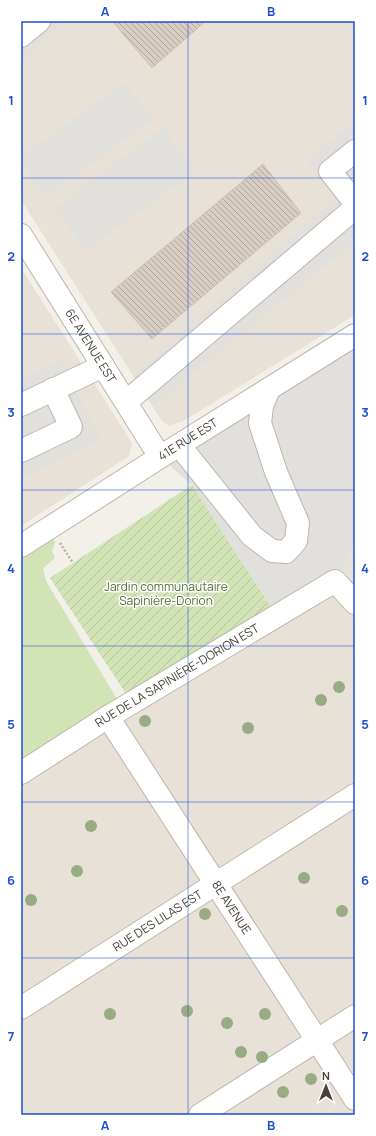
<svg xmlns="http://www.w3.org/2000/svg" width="376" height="1136" font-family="Manrope,sans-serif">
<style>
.residential{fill:#e7e1d8}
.green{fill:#d2e3b6}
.garden{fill:url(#garden-furrows)}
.parking{fill:#e2e0dd}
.building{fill:url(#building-back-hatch);stroke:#cec2b4}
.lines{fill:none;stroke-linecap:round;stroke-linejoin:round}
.minor-casing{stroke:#beb6ad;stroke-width:24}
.path{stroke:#beb19f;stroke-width:2.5;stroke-dasharray:2 2;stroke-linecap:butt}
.minor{stroke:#fff;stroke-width:22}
.tree{fill:#98ab83}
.grid{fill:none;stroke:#1d4ed8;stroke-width:1;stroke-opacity:0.55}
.labels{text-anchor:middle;stroke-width:3;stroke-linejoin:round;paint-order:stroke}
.street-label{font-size:12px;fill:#464038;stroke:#fff}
.park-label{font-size:12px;fill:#4e7330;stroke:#fff}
.neatline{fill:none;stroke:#1d4ed8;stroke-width:1.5}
.grid-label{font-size:13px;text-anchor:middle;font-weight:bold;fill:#1d4ed8}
</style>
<defs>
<pattern id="garden-furrows" width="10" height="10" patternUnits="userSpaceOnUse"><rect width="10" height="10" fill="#d2e3b6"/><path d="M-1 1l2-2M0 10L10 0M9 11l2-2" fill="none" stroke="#b6c49d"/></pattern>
<pattern id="building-back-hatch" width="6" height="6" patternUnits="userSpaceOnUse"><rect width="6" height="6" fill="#d7cdc3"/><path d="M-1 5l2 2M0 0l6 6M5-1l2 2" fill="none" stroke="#b0a89f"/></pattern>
</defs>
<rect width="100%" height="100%" fill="#f3efe9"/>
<!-- residential -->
<path class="residential" d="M21,21H355V315L185,420L170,426L162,421L21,200Z
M21,268L132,443L129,456L21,526Z
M355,544V1115H21V773Z"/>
<!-- green -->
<path class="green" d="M52,537L55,542L52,551L55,558L43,568L46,581L117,699L21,760V556Z"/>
<!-- garden -->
<path class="garden" d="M192,485L277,616L132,703L50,578Z"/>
<!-- parking -->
<path class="parking" d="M21,21H65L21,62Z
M125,82L153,120L45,196L21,162V157Z
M355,120V242L153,406L133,376L336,197L306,161Z
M163,128L195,171L86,251L55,208Z
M355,335V544L335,581L277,616L192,485L160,457Z
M60,360L100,440L21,479V379Z"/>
<!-- building -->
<path class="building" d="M114,21H206L152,68L113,22Z
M263,164L301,213L152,339L111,292Z"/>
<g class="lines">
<!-- minor casing -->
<g class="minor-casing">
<g id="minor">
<path d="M21,36L39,21"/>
<path d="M355,151L330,171L355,203"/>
<path id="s1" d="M21,235L160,457"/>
<path d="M126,402L355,208"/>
<path d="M21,405L103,366"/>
<path d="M179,445L252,536L272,551L286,552L296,541L298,523L276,472L260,423L262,406L269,389"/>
<path d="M21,451L71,427L53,389"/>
<path id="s2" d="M21,546L179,445L355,335"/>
<path id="s3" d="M108,717L355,1099"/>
<path id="s4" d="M21,773L108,717L335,581L355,603"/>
<path id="s5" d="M21,1008L355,795"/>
<path d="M200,1115L355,1016"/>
</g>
</g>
<!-- path -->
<path class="path" d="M60,543L73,563"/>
<!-- minor -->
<use href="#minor" class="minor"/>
</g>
<!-- trees -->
<g class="tree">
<circle cx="339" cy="687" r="6"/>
<circle cx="321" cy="700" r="6"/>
<circle cx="145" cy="721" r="6"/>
<circle cx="248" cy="728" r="6"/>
<circle cx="91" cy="826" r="6"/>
<circle cx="77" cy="871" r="6"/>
<circle cx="304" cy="878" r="6"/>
<circle cx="31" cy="900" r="6"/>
<circle cx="342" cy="911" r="6"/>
<circle cx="205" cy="914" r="6"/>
<circle cx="187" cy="1011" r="6"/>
<circle cx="110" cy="1014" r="6"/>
<circle cx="265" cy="1014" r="6"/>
<circle cx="227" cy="1023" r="6"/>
<circle cx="241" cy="1052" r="6"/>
<circle cx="262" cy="1057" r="6"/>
<circle cx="311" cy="1079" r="6"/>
<circle cx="283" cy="1092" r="6"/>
</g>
<!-- grid -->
<path class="grid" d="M188,21V1115M21,178H355M21,334H355M21,490H355M21,646H355M21,802H355M21,958H355"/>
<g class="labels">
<!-- street labels -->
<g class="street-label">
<text dy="4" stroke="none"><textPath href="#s1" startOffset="131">6E AVENUE EST</textPath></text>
<text dy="4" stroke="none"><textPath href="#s2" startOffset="198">41E RUE EST</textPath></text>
<text dy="4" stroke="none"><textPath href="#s4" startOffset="184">RUE DE LA SAPINIÈRE-DORION EST</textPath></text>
<text dy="4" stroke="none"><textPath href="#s3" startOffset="227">8E AVENUE</textPath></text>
<text dy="4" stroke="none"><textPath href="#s5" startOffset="162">RUE DES LILAS EST</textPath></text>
</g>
<!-- park labels -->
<g class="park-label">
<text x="166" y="591">Jardin communautaire<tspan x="166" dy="14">Sapinière-Dorion</tspan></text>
</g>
</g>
<!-- border -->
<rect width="376" height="1136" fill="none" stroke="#ffffff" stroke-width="44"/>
<!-- north arrow -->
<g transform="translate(326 1086)" stroke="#ffffff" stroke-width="3" paint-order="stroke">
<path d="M0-3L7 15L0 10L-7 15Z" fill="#464038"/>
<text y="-6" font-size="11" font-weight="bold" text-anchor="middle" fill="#464038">N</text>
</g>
<rect x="22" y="22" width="332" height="1092" class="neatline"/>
<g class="grid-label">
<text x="105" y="16">A</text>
<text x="271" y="16">B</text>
<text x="11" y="105">1</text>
<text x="365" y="105">1</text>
<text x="11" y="261">2</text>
<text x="365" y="261">2</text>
<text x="11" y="417">3</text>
<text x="365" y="417">3</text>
<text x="11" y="573">4</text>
<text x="365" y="573">4</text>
<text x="11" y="729">5</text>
<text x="365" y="729">5</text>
<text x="11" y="885">6</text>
<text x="365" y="885">6</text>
<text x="11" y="1041">7</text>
<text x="365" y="1041">7</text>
<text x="105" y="1130">A</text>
<text x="271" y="1130">B</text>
</g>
</svg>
